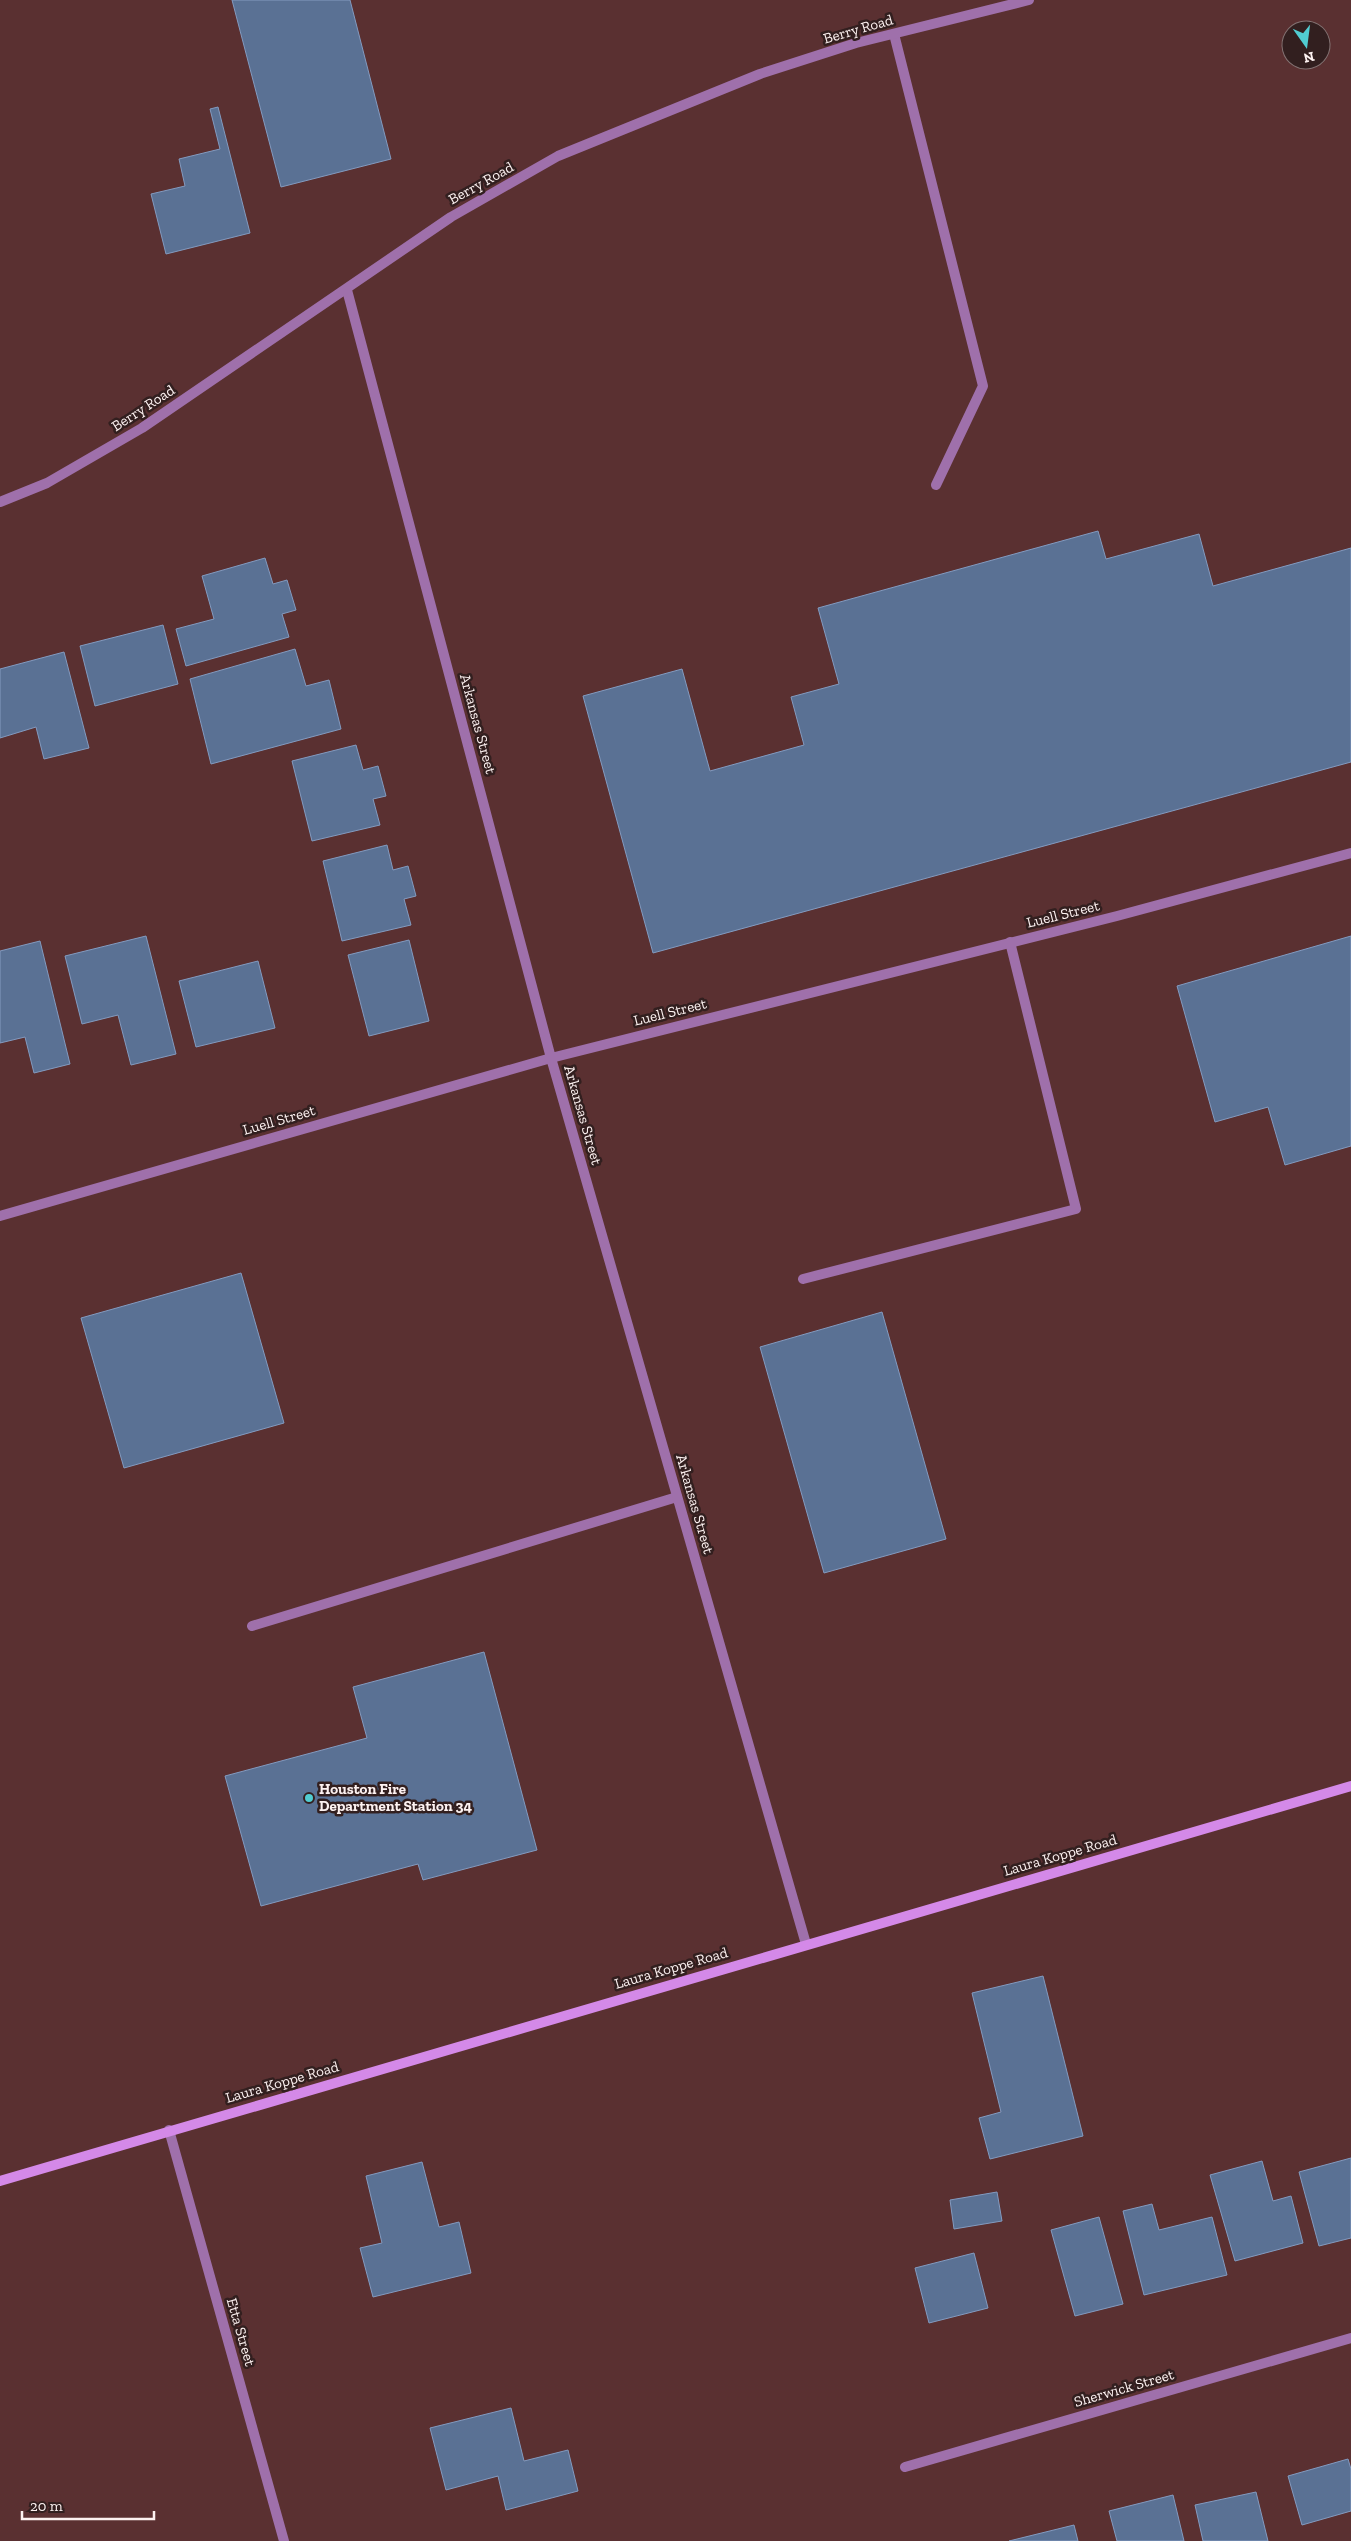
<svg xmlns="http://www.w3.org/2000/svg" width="1351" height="2541" font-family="'Zilla Slab',serif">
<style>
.building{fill:#5a7194;stroke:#839bc0}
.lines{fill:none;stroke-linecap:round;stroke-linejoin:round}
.lane{stroke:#9f70ab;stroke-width:10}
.street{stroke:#9f70ab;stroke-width:10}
.secondary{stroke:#d489e8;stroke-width:10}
.poi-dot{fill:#51ccd1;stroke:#321f1f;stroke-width:2}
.labels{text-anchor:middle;stroke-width:5;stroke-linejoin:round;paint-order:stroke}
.street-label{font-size:15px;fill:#fdf2f1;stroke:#321f1f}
.poi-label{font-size:15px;font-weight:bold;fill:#fdf2f1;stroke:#321f1f;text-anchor:start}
</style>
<rect width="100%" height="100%" fill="#5a3031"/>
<!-- building -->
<path class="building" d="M232,0H350L391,159L281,187Z
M218,107L250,233L166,254L151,194L185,186L179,159L220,149L210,109Z
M1098,531L1106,559L1199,534L1213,586L1351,548V762L653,953L583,696L682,669L710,771L804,745L791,697L839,684L818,608Z
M265,558L273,584L287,580L296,610L282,614L289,637L186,666L176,629L214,619L202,576Z
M163,625L178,684L95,706L80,646Z
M295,649L306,686L329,680L341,729L211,764L190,679Z
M64,652L89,748L44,759L36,727L0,738V669Z
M356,745L363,770L378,766L386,796L373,799L380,825L312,841L292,761Z
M387,845L393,870L408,866L416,896L404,899L411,925L342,941L323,861Z
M146,936L176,1054L131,1065L118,1015L82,1024L65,956Z
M1351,936V1146L1285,1165L1268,1107L1215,1122L1177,986Z
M409,940L429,1021L369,1036L348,955Z
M40,941L70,1064L34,1073L25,1037L0,1043V951Z
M258,961L275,1028L196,1047L179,981Z
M241,1273L284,1423L124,1468L81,1318Z
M882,1312L946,1539L824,1573L760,1347Z
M484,1652L537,1850L423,1880L418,1864L261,1906L225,1776L367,1738L353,1687Z
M1043,1976L1083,2136L990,2159L979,2118L1001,2112L972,1993Z
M1351,2158V2238L1319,2246L1299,2172Z
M1262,2161L1273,2201L1291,2196L1303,2243L1235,2261L1210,2175Z
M422,2162L439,2227L459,2222L471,2273L373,2297L360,2248L382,2243L366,2176Z
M997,2192L1002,2221L954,2229L950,2200Z
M1152,2204L1159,2230L1212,2217L1227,2275L1144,2295L1123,2211Z
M1099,2217L1123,2304L1075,2316L1051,2230Z
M974,2253L988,2308L929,2323L915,2268Z
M511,2408L524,2461L568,2450L578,2491L506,2510L498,2476L446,2490L430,2428Z
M1348,2459L1351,2469V2511L1302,2525L1288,2476Z
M1256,2492L1268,2541H1203L1195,2505Z
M1173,2495L1184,2541H1117L1109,2511Z
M1074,2525L1078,2541H1009Z"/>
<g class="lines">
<!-- lane -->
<path class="lane" d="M894,34L983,386L936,485
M803,1279L1076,1209L1010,942
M252,1626L677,1497"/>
<!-- street -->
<path class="street" d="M347,290L551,1058L806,1944
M0,502L47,483L142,428L451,217L558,156L760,74L856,43L1029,0
M0,1216L551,1058L1117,916L1351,853
M169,2130L284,2541
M905,2467L1351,2338"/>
<!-- secondary -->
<path class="secondary" d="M0,2181L1351,1786"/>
</g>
<!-- markers -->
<circle class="poi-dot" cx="309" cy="1798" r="5"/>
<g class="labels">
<!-- street labels -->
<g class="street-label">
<text transform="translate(858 29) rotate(-16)" y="5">Berry Road</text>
<text transform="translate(481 183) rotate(-29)" y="5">Berry Road</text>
<text transform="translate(143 408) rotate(-33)" y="5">Berry Road</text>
<text transform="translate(478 724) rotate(75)" y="5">Arkansas Street</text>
<text transform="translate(1063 914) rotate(-14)" y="5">Luell Street</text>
<text transform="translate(670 1012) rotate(-14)" y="5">Luell Street</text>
<text transform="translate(583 1115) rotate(74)" y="5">Arkansas Street</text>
<text transform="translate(279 1120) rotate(-16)" y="5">Luell Street</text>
<text transform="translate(695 1504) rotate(74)" y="5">Arkansas Street</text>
<text transform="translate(1060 1855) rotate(-16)" y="5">Laura Koppe Road</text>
<text transform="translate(671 1968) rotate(-16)" y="5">Laura Koppe Road</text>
<text transform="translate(282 2082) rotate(-16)" y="5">Laura Koppe Road</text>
<text transform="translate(241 2332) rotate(74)" y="5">Etta Street</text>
<text transform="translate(1124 2388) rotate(-16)" y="5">Sherwick Street</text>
</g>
<!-- poi labels -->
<g class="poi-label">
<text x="319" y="1794">Houston Fire<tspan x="319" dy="17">Department Station 34</tspan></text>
</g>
</g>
<!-- north arrow -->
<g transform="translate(1306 45) rotate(166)"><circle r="24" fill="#321f1f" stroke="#837373"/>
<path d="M0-4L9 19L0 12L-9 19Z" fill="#51ccd1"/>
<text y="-8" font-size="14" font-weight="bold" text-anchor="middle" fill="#fdf2f1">N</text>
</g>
<!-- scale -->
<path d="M22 2511v8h132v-8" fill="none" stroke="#fdf2f1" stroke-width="2.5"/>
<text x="30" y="2511" font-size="15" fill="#fdf2f1" stroke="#321f1f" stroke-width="4" paint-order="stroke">20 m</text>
</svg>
